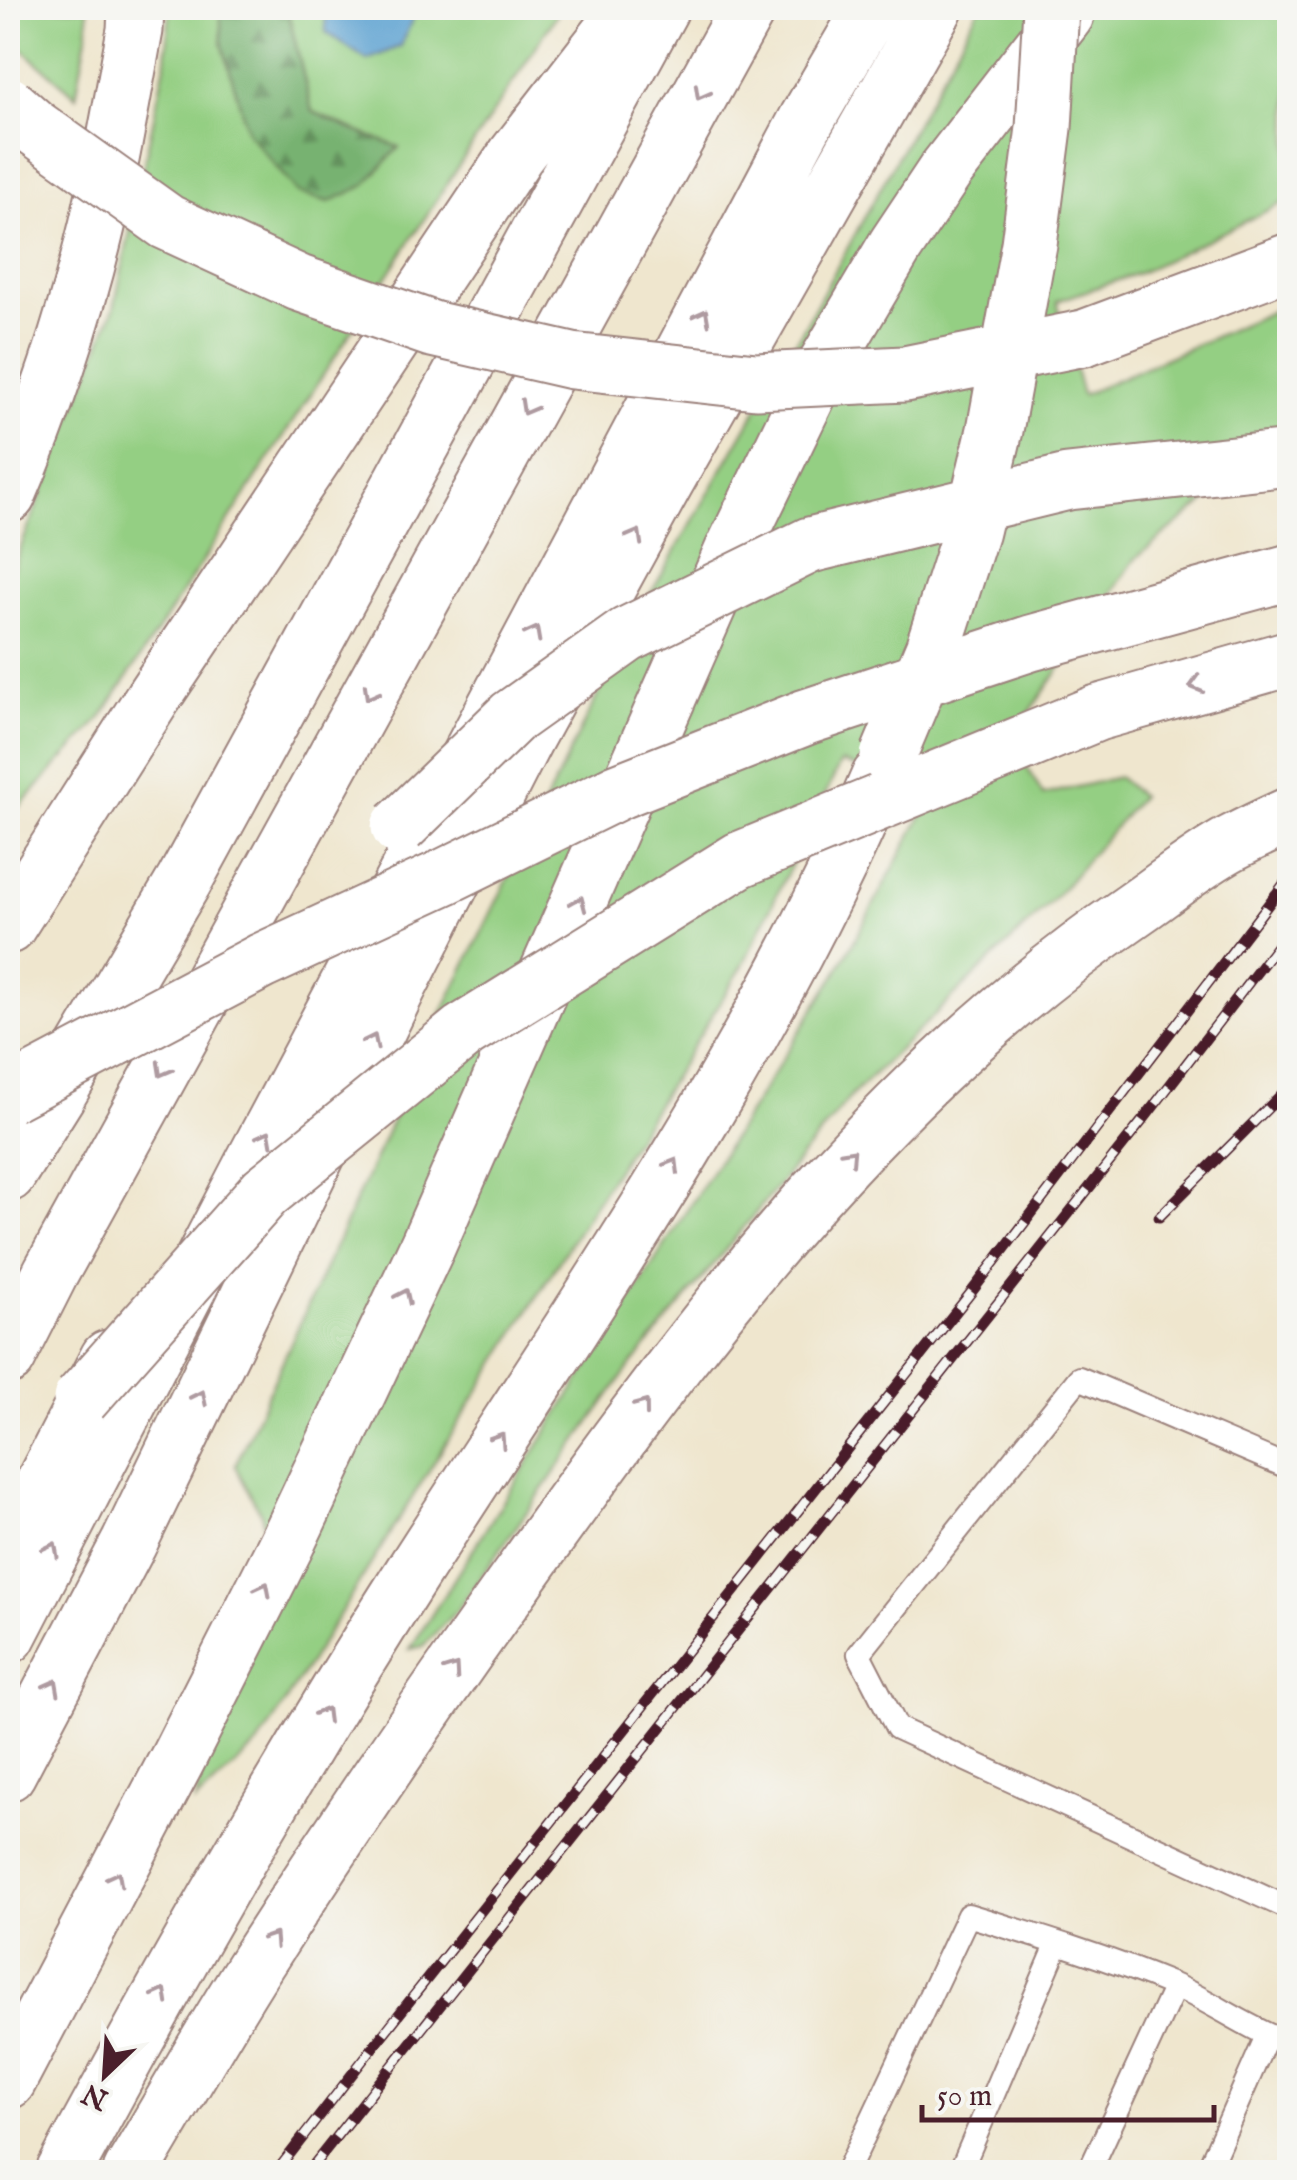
<svg xmlns="http://www.w3.org/2000/svg" width="1297" height="2180" font-family="'IM FELL English',serif">
<style>
.grass{fill:#94cf83;stroke:#6f7757;stroke-width:2.5}
.forest{fill:url(#forest-firs);stroke:#60684e;stroke-width:2.5}
.water{fill:#5ca1d1;stroke:#53607e;stroke-width:2.5}
.lines{fill:none;stroke-linecap:round;stroke-linejoin:round}
.lane-casing{stroke:#9c827c;stroke-width:26}
.highway-casing{stroke:#9c827c;stroke-width:59}
.lane{stroke:#fff;stroke-width:22}
.highway{stroke:#fff;stroke-width:55}
.rail-casing{stroke:#4a1f2b;stroke-width:11}
.rail{stroke:#f6f6f2;stroke-width:8;stroke-dasharray:22;stroke-linecap:butt}
.highway-bridge-casing{stroke:#9c827c;stroke-width:59;stroke-linecap:butt}
.highway-bridge{stroke:#fff;stroke-width:55}
.oneway{stroke:#ae9aa0}
</style>
<defs>
<pattern id="forest-firs" width="22" height="20" patternUnits="userSpaceOnUse" patternTransform="scale(2.5)"><rect width="22" height="20" fill="#77b271"/><path d="M5 1l3.5 6h-7zM16 11l3.5 6h-7z" fill="#64905d"/></pattern>
</defs>
<rect width="100%" height="100%" fill="#f6f6f2"/>
<filter id="ink" filterUnits="userSpaceOnUse"><feTurbulence type="fractalNoise" baseFrequency=".01" numOctaves="2"/><feDisplacementMap in="SourceGraphic" scale="20" xChannelSelector="R" yChannelSelector="G"/><feConvolveMatrix kernelMatrix="1 2 1 2 8 2 1 2 1" color-interpolation-filters="sRGB"/></filter>
<filter id="wash" filterUnits="userSpaceOnUse"><feTurbulence type="fractalNoise" baseFrequency=".0048" numOctaves="4" result="noise"/><feDisplacementMap in="SourceGraphic" scale="40" xChannelSelector="R" yChannelSelector="G"/><feGaussianBlur stdDeviation="2.25" result="paint"/><feColorMatrix in="noise" values="0 0 0 0 0 0 0 0 0 0 0 0 0 0 0 0 0 1.4 0 .05"/><feComposite in="paint" operator="in"/></filter>
<g filter="url(#wash)">
<rect width="100%" height="100%" fill="#efe6ce"/>
<!-- grass -->
<path class="grass" d="M8,8H88V31L76,96L8,37Z
M170,8H561L101,718L8,819V580L114,308L166,59Z
M979,8H1289V200L1139,273L1057,301L1082,395L1289,304V433L1136,558L1011,739L1043,795L1118,777L1141,796L1053,900L851,1096L625,1373L459,1608L423,1646L410,1649L836,974L933,795L841,762L742,967L259,1744L195,1802L215,1710L274,1560L261,1514L235,1466L426,1046L627,635L806,324Z"/>
<!-- forest -->
<path class="forest" d="M220,8H287L312,111L348,128L399,147L364,186L329,202L298,193L248,133L222,43Z"/>
<!-- water -->
<path class="water" d="M325,8H417L401,46L367,60L326,32Z"/>
</g>
<g filter="url(#ink)">
<g class="lines">
<!-- lane casing -->
<g class="lane-casing">
<path id="lane" d="M1290,1468L1079,1378L859,1654L897,1728L1290,1909
M847,2172L968,1915C1037,1936 1106,1957 1173,1985C1213,2002 1248,2029 1290,2044
M960,2172L1058,1943
M1089,2172L1175,1986
M1207,2172L1267,2036"/>
</g>
<!-- highway casing -->
<g class="highway-casing">
<path id="highway" d="M1084,338L1290,261
M8,495C45,409 75,317 97,226C112,161 123,95 135,30L136,8
M8,926L154,696L516,155L630,8
M8,1174L58,1094L184,881L661,8
M8,1357L51,1272L748,8
M8,1551L108,1358
M8,1636L253,1163L807,119L872,8
M8,1773L129,1543L398,988L526,737L666,481L935,8
M8,2081L178,1758L287,1543L428,1245L732,552L811,389L896,245L946,170L1066,15
M64,2172C173,1969 287,1769 411,1575C577,1316 757,1062 879,777
M131,2172C173,2102 213,2031 257,1962C350,1817 448,1675 549,1535C720,1297 890,1077 1135,909C1167,887 1198,861 1232,843C1251,833 1270,824 1290,815"/>
</g>
<!-- lane -->
<use href="#lane" class="lane"/>
<!-- highway -->
<use href="#highway" class="highway"/>
<!-- rail casing -->
<g class="rail-casing">
<path id="rail" d="M1159,1217L1290,1086
M276,2172L377,2042L973,1290L1290,876
M308,2172L1143,1120L1290,929"/>
</g>
<!-- rail -->
<use href="#rail" class="rail"/>
<!-- highway-bridge casing -->
<g class="highway-bridge-casing">
<path id="highway-bridge" d="M8,104L34,127L167,222L299,283L432,329L572,361L756,381L905,374L1084,338
M888,756L933,649L971,531L995,430L1029,244L1044,128L1051,8
M399,827L512,717L627,635L810,545L1068,482L1290,458
M8,1095L262,961L444,877L619,791L806,717L1031,643L1290,572
M81,1399L265,1192L464,1031L739,860L1097,713L1290,658"/>
</g>
<!-- highway-bridge -->
<use href="#highway-bridge" class="highway-bridge"/>
</g>
<!-- one-way arrows -->
<defs><path id="oneway-chevron" d="M-2-3.5L2.5 0L-2 3.5" fill="none" stroke-width="1.6" stroke-linecap="round" stroke-linejoin="round" transform="scale(2.5)"/></defs>
<g class="oneway">
<use href="#oneway-chevron" transform="translate(701 93) rotate(119)"/>
<use href="#oneway-chevron" transform="translate(703 316) rotate(-62)"/>
<use href="#oneway-chevron" transform="translate(527 408) rotate(119)"/>
<use href="#oneway-chevron" transform="translate(636 536) rotate(-61)"/>
<use href="#oneway-chevron" transform="translate(534 633) rotate(-62)"/>
<use href="#oneway-chevron" transform="translate(1196 685) rotate(164)"/>
<use href="#oneway-chevron" transform="translate(370 693) rotate(119)"/>
<use href="#oneway-chevron" transform="translate(579 903) rotate(-67)"/>
<use href="#oneway-chevron" transform="translate(372 1041) rotate(-64)"/>
<use href="#oneway-chevron" transform="translate(163 1070) rotate(119)"/>
<use href="#oneway-chevron" transform="translate(266 1137) rotate(-62)"/>
<use href="#oneway-chevron" transform="translate(850 1155) rotate(-47)"/>
<use href="#oneway-chevron" transform="translate(673 1165) rotate(-59)"/>
<use href="#oneway-chevron" transform="translate(404 1296) rotate(-65)"/>
<use href="#oneway-chevron" transform="translate(200 1397) rotate(-64)"/>
<use href="#oneway-chevron" transform="translate(643 1406) rotate(-53)"/>
<use href="#oneway-chevron" transform="translate(499 1439) rotate(-57)"/>
<use href="#oneway-chevron" transform="translate(52 1549) rotate(-63)"/>
<use href="#oneway-chevron" transform="translate(264 1589) rotate(-63)"/>
<use href="#oneway-chevron" transform="translate(453 1670) rotate(-55)"/>
<use href="#oneway-chevron" transform="translate(53 1686) rotate(-62)"/>
<use href="#oneway-chevron" transform="translate(324 1714) rotate(-59)"/>
<use href="#oneway-chevron" transform="translate(116 1878) rotate(-62)"/>
<use href="#oneway-chevron" transform="translate(272 1939) rotate(-57)"/>
<use href="#oneway-chevron" transform="translate(162 1995) rotate(-61)"/>
</g>
</g>
<!-- margin -->
<rect width="1297" height="2180" fill="none" stroke="#f6f6f2" stroke-width="40"/>
<!-- north arrow -->
<g transform="translate(105 2075) rotate(205)" stroke="#f6f6f2" stroke-width="8" paint-order="stroke">
<path d="M0-8L18 38L0 25L-18 38Z" fill="#4a1f2b"/>
<text y="-15" font-size="28" font-weight="bold" text-anchor="middle" fill="#4a1f2b">N</text>
</g>
<!-- scale -->
<path d="M922 2105v15h292v-15" fill="none" stroke="#4a1f2b" stroke-width="5"/>
<text x="937" y="2105" font-size="30" fill="#4a1f2b" stroke="#f6f6f2" stroke-width="8" paint-order="stroke">50 m</text>
</svg>
